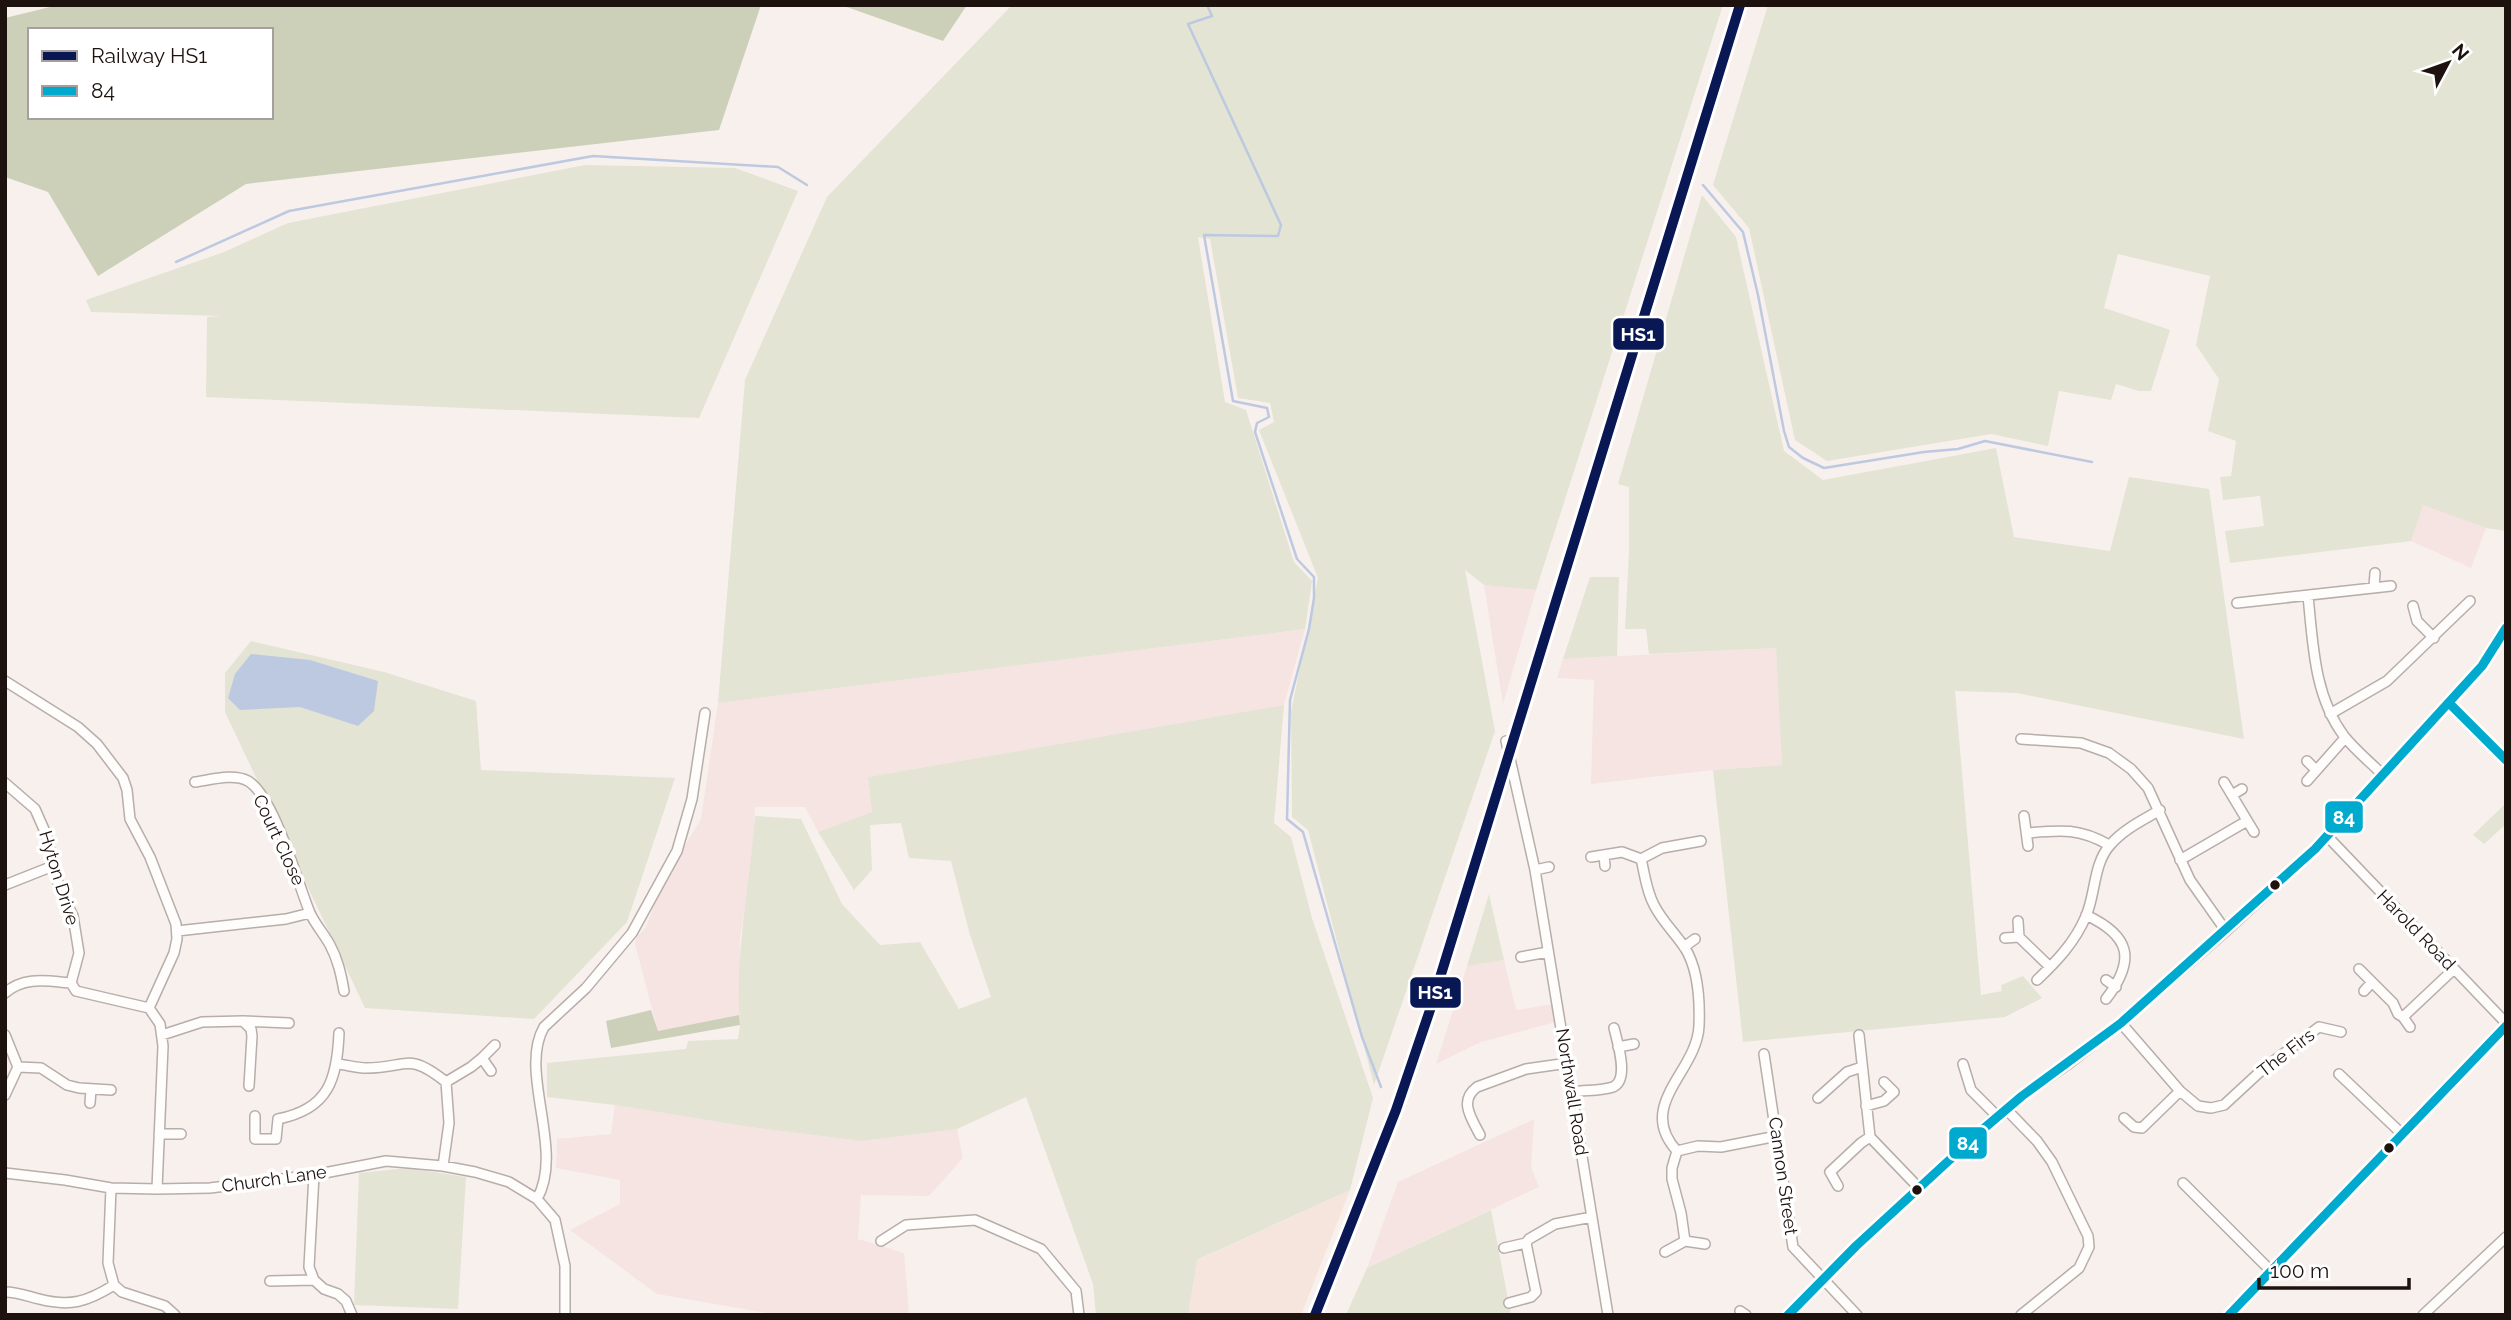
<svg xmlns="http://www.w3.org/2000/svg" width="2511" height="1320" font-family="Raleway,sans-serif">
<style>
.commercial{fill:#f5e5dd}
.industrial{fill:#f6e4e2}
.green{fill:#e3e4d4}
.forest{fill:#cdd0b9;fill-rule:evenodd}
.water{fill:#bdc9e0}
.lines{fill:none;stroke-linecap:round;stroke-linejoin:round}
.stream{stroke:#bdc9e0;stroke-width:2.5}
.minor-casing{stroke:#b7ada9;stroke-width:12}
.minor{stroke:#fefdfc;stroke-width:9}
.bus-1-casing{stroke:#fff;stroke-width:14}
.bus-1{stroke:#00a9ce;stroke-width:9}
.rail-1-casing{stroke:#fff;stroke-width:16}
.rail-1{stroke:#091855;stroke-width:10}
.bus-dot{fill:#1d120d;stroke:#fff;stroke-width:2.5}
.labels{text-anchor:middle;stroke-width:7;stroke-linejoin:round;paint-order:stroke}
.street-label{font-size:18px;fill:#1d120d;stroke:#fff}
.line-badge{stroke:#fff;stroke-width:2.5}
.badge-label{font-size:19px;text-anchor:middle;font-weight:bold;fill:#fff}
</style>
<rect width="100%" height="100%" fill="#f8f0ed"/>
<!-- commercial -->
<path class="commercial" d="M1350,1190L1301,1315H1188L1196,1261Z"/>
<!-- industrial -->
<path class="industrial" d="M2423,504L2486,528L2471,568L2411,541Z
M1484,585L1536,590L1503,704Z
M1305,629L1284,705L868,777L872,812L818,832L805,807H755L752,861L740,939L739,1015L658,1031L635,944L636,938L646,927L663,882L701,819L718,703Z
M1776,648L1782,765L1713,770L1591,784L1594,680L1557,678L1563,659Z
M1504,960L1516,1010L1553,1004L1556,1022L1481,1042L1436,1064L1467,966Z
M615,1105L750,1127L861,1141L957,1129L963,1158L929,1196L861,1195L858,1239L904,1253L909,1315H779L657,1294L570,1230L620,1204V1180L556,1168L557,1139L611,1134Z
M1534,1119L1531,1167L1539,1187L1367,1268L1398,1182Z"/>
<!-- green -->
<path class="green" d="M1012,5H1723L1536,590L1484,585L1465,570L1495,731L1374,1085L1308,830L1292,817L1291,712L1318,578L1259,430L1274,422L1270,403L1238,398L1210,239L1198,237L1225,402L1246,410L1294,562L1312,581L1305,629L718,703L745,380L827,197Z
M1768,5H2506V531L2486,528L2423,505L2411,541L2230,563L2225,531L2264,526L2260,496L2223,500L2220,477L2231,476L2236,441L2208,431L2219,379L2196,345L2210,276L2118,254L2104,308L2170,330L2151,391H2139L2116,384L2111,400L2059,391L2048,446L1991,434L1827,461L1795,440L1749,228L1713,185Z
M585,165L735,168L798,191L699,418L206,397L207,317L221,316L91,312L86,300L224,252L288,223Z
M1702,195L1736,237L1784,451L1823,480L1996,448L2014,537L2110,551L2129,477L2209,489L2244,739L2017,693L1955,691L1981,995L2002,991L2001,985L2023,976L2042,998L2005,1017L1743,1042L1713,770L1782,765L1776,648L1649,654L1646,629H1625L1629,552V487L1618,484Z
M1590,577H1619L1617,656L1563,659Z
M251,641L384,672L476,701L481,770L675,778L627,922L534,1019L365,1008L225,712V673Z
M1284,705L1274,823L1291,837L1312,918L1373,1098L1350,1190L1197,1260L1188,1315H1096L1093,1284L1026,1097L957,1129L861,1141L750,1127L615,1105L547,1097V1063L686,1049L688,1041L738,1039L740,1025C734,955 750,886 755,816L801,819L842,904L880,945L920,942L959,1009L991,997L970,935L951,861L909,858L901,823L870,825L872,870L854,890L818,832L872,812L868,777Z
M2506,803V824L2484,844L2473,835Z
M1489,894L1504,960L1467,966Z
M408,1168L466,1177L458,1309L354,1305L359,1173Z
M1491,1210L1511,1315H1346L1367,1268Z"/>
<!-- forest -->
<path class="forest" d="M58,5H761L719,130L246,184L98,276L48,192L5,177V18ZM30,30H271V117H30Z
M841,5H967L943,41Z
M651,1010L658,1031L739,1015L740,1025L611,1048L606,1021Z"/>
<!-- water -->
<path class="water" d="M251,654L310,660L378,681L374,711L358,726L300,707L240,710L228,698L235,674Z"/>
<g class="lines">
<!-- stream -->
<path class="stream" d="M1207,5L1212,16L1188,24L1281,225L1278,236L1204,235L1233,401L1267,408L1269,417L1257,423L1255,432L1297,559L1314,577V598L1309,629L1290,700L1287,819L1303,832L1362,1037L1381,1087
M1703,185L1743,232L1758,295L1784,431L1789,447L1803,458L1824,468L1924,452L1958,449L1985,441L2092,462
M176,262L289,211L593,156L778,167L807,185"/>
<!-- minor casing -->
<g class="minor-casing">
<path id="minor" d="M2374,587L2375,573
M2308,596C2313,644 2314,696 2344,736C2355,750 2370,762 2383,775
M2237,603L2391,586
M2413,606L2417,621L2434,638
M5,681L78,727L97,744L123,778L127,790L130,819L150,857L176,924L177,939L174,953L149,1008
M2449,703L2506,760
M2330,714L2387,681L2470,601
M2021,739L2081,743L2109,753L2131,769L2148,788L2190,880L2226,931
M1506,741L1535,870L1608,1315
M2307,761L2316,770
M2307,781L2345,738
M195,782C210,780 234,773 248,781C274,796 298,884 310,913C315,924 324,934 330,945C338,960 341,974 344,991
M2224,782L2254,832
M5,783L35,809L46,834L59,887L73,916L79,953L71,983L76,991L149,1008L160,1024L163,1046L157,1189
M2232,795L2242,789
M2024,816L2028,846
M2028,833C2061,830 2079,828 2109,845
M2327,836L2506,1023
M1604,855L1605,866
M1591,857L1622,852L1641,859C1645,875 1646,890 1654,905C1662,921 1675,933 1685,948C1698,969 1700,1001 1699,1026C1697,1072 1635,1105 1677,1151
M1641,859L1662,848L1701,841
M2180,860L2247,821
M1535,870L1549,867
M5,885L53,866
M2086,915C2131,936 2136,960 2106,999
M2018,921L2019,937
M177,931L286,919L310,913
M2005,938L2019,937L2050,967
M1684,947L1695,939
M1521,957L1548,952
M2359,969L2393,1003L2398,1014L2403,1017L2454,969
M2037,980C2057,961 2075,942 2086,916C2096,893 2093,863 2111,844C2124,829 2143,820 2160,810
M2106,980L2116,987
M2364,991L2372,982
M5,993C24,976 47,981 71,983
M2403,1017L2410,1027
M243,1021L289,1023
M2121,1023L2180,1091L2198,1106L2211,1108L2224,1105L2263,1069L2319,1027L2341,1032
M5,1035L18,1067L5,1095
M162,1035L202,1022L243,1021L251,1029L252,1036L249,1086
M1859,1035L1870,1137L1919,1188
M1618,1047L1634,1044
M1764,1054L1793,1247L1857,1315
M338,1064C347,1065 357,1068 366,1068C408,1068 407,1051 446,1082L449,1123L443,1166
M1963,1064L1971,1090L1997,1116
M18,1067L41,1068L67,1085L79,1088L111,1090
M491,1071L482,1058L495,1045
M2339,1074L2401,1133
M446,1082L471,1067L482,1058
M1573,1092C1585,1090 1601,1091 1613,1087C1630,1080 1617,1041 1614,1028
M1818,1098L1847,1072L1862,1067
M90,1103L91,1090
M1866,1106L1884,1101L1894,1092L1884,1082
M2006,1109L2037,1141L2052,1162L2088,1236L2089,1247L2079,1268L2021,1315
M255,1116V1139H276L278,1119C329,1109 337,1079 339,1033
M2124,1118L2134,1127L2142,1128L2180,1091
M159,1134H181
M1480,1135C1472,1119 1458,1101 1477,1087L1526,1069L1568,1063
M5,1173L65,1180L111,1188L157,1189L210,1188L314,1175L386,1161L443,1166L475,1172L509,1182L537,1199L555,1220L565,1266V1315
M2183,1183L2271,1271
M1838,1186L1830,1172L1861,1143L1870,1137
M111,1188L108,1263L114,1285L122,1292L165,1306L175,1315
M537,1199C565,1150 518,1072 544,1027L586,988L632,933L677,851L692,799L705,713
M881,1241L906,1225L975,1220L1041,1249L1076,1291L1079,1315
M1685,1241L1681,1213L1672,1179V1168L1677,1151L1698,1146L1721,1147L1777,1136
M1504,1248L1526,1243
M1665,1252L1685,1241L1705,1244
M314,1280L309,1267L314,1175
M270,1281L314,1280L324,1289L338,1294L346,1301L352,1315
M5,1292C17,1292 27,1296 39,1299C70,1307 87,1302 114,1285
M1509,1303L1531,1297L1536,1292L1526,1243L1529,1239L1555,1224L1592,1217
M1740,1311L1746,1315
M1788,1315L1856,1246L1982,1130L2022,1096L2071,1062L2121,1023L2226,931L2315,849L2482,666L2506,628
M2229,1315L2506,1026
M2423,1315L2506,1237"/>
</g>
<!-- minor -->
<use href="#minor" class="minor"/>
<!-- bus-1 casing -->
<g class="bus-1-casing">
<path id="bus-1" d="M2449,703L2506,760
M1788,1315L1856,1246L1982,1130L2022,1096L2121,1023L2315,849L2482,666L2506,628
M2229,1315L2506,1026"/>
</g>
<!-- bus-1 -->
<use href="#bus-1" class="bus-1"/>
<!-- rail-1 casing -->
<g class="rail-1-casing">
<path id="rail-1" d="M1315,1315L1396,1110L1430,1010L1740,5"/>
</g>
<!-- rail-1 -->
<use href="#rail-1" class="rail-1"/>
</g>
<!-- markers -->
<g class="bus-dot">
<circle cx="2275" cy="885" r="6"/>
<circle cx="2389" cy="1148" r="6"/>
<circle cx="1917" cy="1190" r="6"/>
</g>
<g class="labels">
<!-- street labels -->
<g class="street-label">
<text transform="translate(279 840) rotate(65)" y="6">Court Close</text>
<text transform="translate(59 878) rotate(73)" y="6">Hyton Drive</text>
<text transform="translate(2416 930) rotate(46)" y="6">Harold Road</text>
<text transform="translate(2286 1053) rotate(-38)" y="6">The Firs</text>
<text transform="translate(1572 1092) rotate(81)" y="6">Northwall Road</text>
<text transform="translate(1783 1176) rotate(82)" y="6">Cannon Street</text>
<text transform="translate(274 1179) rotate(-8)" y="6">Church Lane</text>
</g>
</g>
<g class="line-badge">
<rect x="1612" y="317" width="53" height="34" rx="7" fill="#091855"/>
<rect x="2324" y="800" width="40" height="34" rx="7" fill="#00a9ce"/>
<rect x="1409" y="976" width="53" height="33" rx="7" fill="#091855"/>
<rect x="1948" y="1126" width="40" height="34" rx="7" fill="#00a9ce"/>
</g>
<g class="badge-label">
<text x="1638" y="341">HS1</text>
<text x="2344" y="824">84</text>
<text x="1435" y="999">HS1</text>
<text x="1968" y="1150">84</text>
</g>
<!-- border -->
<rect width="2511" height="1320" fill="none" stroke="#1d120d" stroke-width="14"/>
<!-- legend -->
<rect x="28" y="28" width="245" height="91" fill="#ffffff" stroke="#a5a09e" stroke-width="2"/>
<rect x="42" y="51" width="35" height="10" fill="#091855" stroke="#a5a09e" stroke-width="2"/>
<text x="91" y="63" font-size="21" fill="#1d120d">Railway HS1</text>
<rect x="42" y="86" width="35" height="10" fill="#00a9ce" stroke="#a5a09e" stroke-width="2"/>
<text x="91" y="98" font-size="21" fill="#1d120d">84</text>
<!-- north arrow -->
<g transform="translate(2448 63) rotate(49)" stroke="#ffffff" stroke-width="5" paint-order="stroke">
<path d="M0-5L12 26L0 18L-12 26Z" fill="#1d120d"/>
<text y="-10" font-size="19" font-weight="bold" text-anchor="middle" fill="#1d120d">N</text>
</g>
<!-- scale -->
<path d="M2259 1278v10h150v-10" fill="none" stroke="#1d120d" stroke-width="3.5"/>
<text x="2270" y="1278" font-size="21" fill="#1d120d" stroke="#ffffff" stroke-width="5" paint-order="stroke">100 m</text>
</svg>
